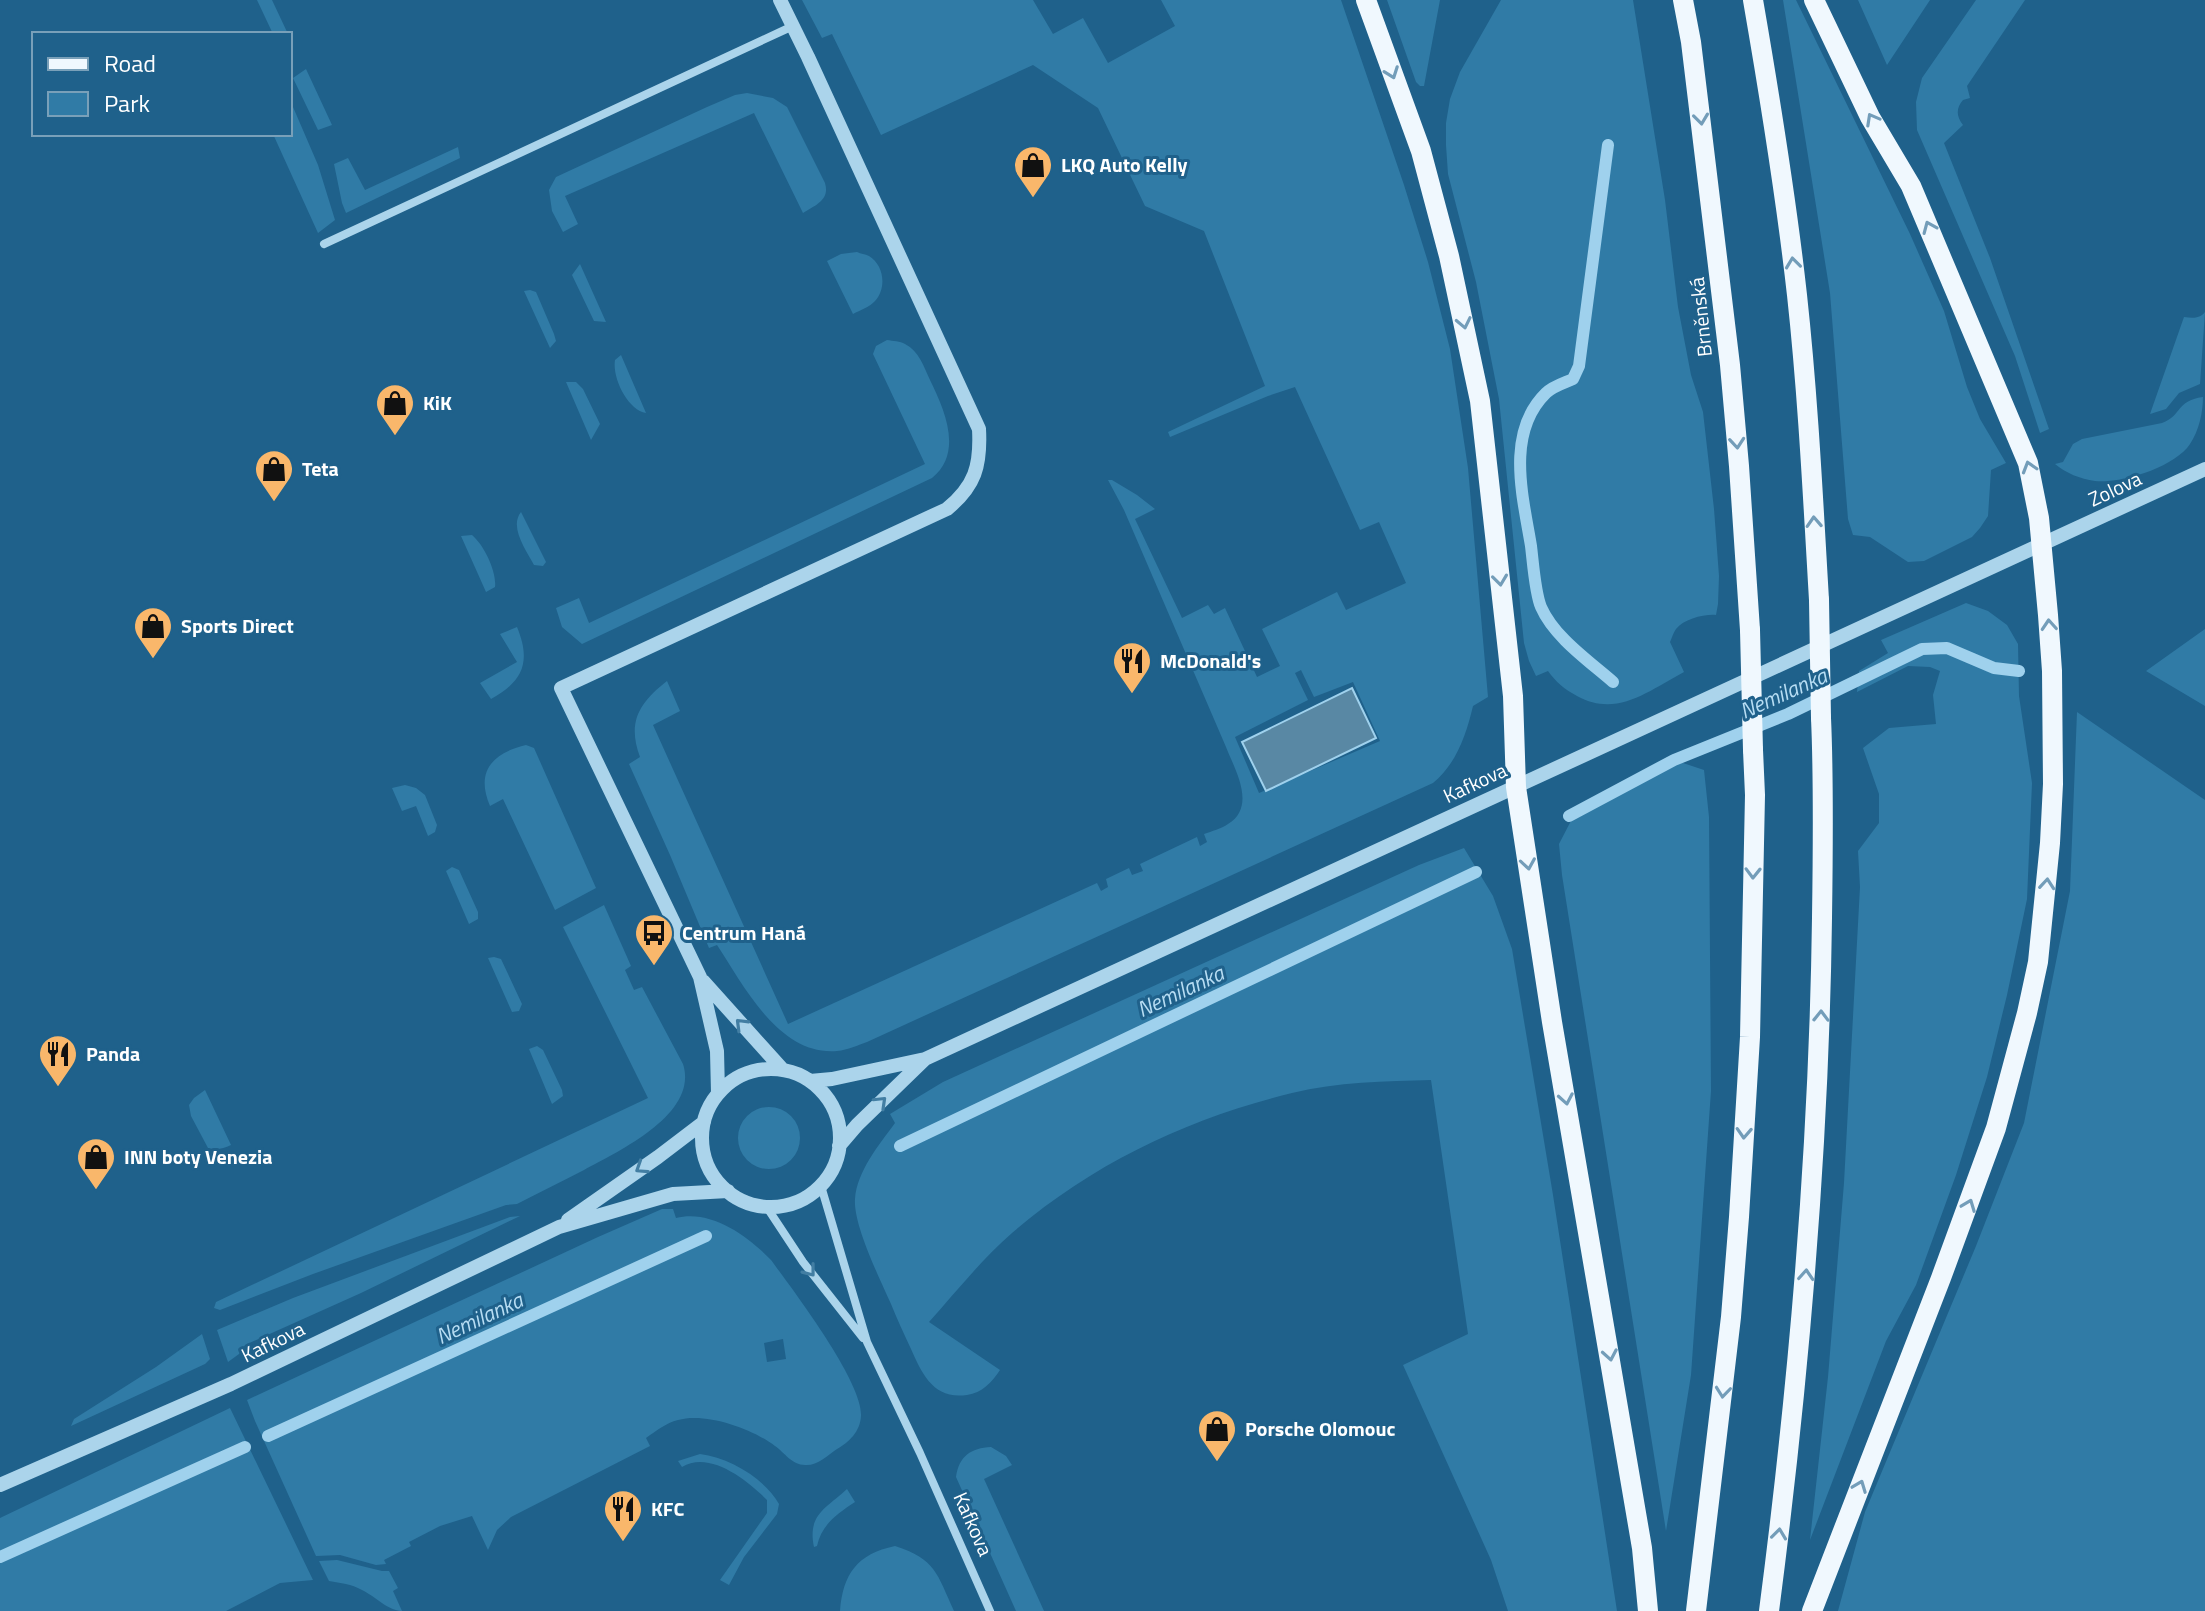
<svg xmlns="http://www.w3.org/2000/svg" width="2205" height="1611" font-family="'Titillium Web',sans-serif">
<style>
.green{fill:#307ba6;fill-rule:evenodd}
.water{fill:#5988a4;stroke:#9fd1ed;stroke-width:2}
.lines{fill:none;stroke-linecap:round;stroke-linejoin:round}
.stream{stroke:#9fd1ed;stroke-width:12}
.minor{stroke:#abd4eb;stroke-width:8}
.tertiary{stroke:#abd4eb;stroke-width:14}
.primary{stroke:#f0f8fe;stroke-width:20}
.primary-bridge{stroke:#f0f8fe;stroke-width:20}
.oneway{stroke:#739db9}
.oneway2{stroke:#427ea3}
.labels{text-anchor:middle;stroke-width:6;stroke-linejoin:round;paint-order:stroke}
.poi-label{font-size:20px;font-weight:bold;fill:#fff;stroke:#1f618b;text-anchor:start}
.street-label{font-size:20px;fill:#fff;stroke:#1f618b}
.water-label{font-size:22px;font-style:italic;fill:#b7ddf3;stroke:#1f618b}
</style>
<rect width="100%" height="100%" fill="#1f618b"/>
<!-- green -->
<path class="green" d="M257,0H272L288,34H273Z
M802,0H1033L1053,34L1083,18L1108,63L1175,26L1161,0H1341L1404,185L1428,262L1450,349L1468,468L1488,697L1473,706C1466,735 1457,763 1433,783L867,1042C858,1045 848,1050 837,1051C779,1056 744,986 717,945L709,948L670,855L629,764L640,757C627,722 639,703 667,681L680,711L653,725L788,1024L1097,883L1101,891L1108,887L1106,879L1129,868L1132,875L1143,871L1140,864L1197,837L1200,846L1207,842L1204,834C1212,831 1221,829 1228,824C1257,806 1235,770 1226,747L1124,510L1108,480H1112L1137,495L1155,509L1135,519L1182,618L1208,605L1214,614L1225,608L1257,677L1280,666L1262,629L1337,592L1346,610L1406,583L1379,522L1360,530L1295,387L1268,396L1170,437L1168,432L1265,386L1204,231L1145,206L1098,108L1033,65L881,135L832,34L822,38ZM1301,670L1314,697L1353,682L1380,741L1259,793L1235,737L1308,700L1295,673Z
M1387,0H1440L1424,86H1420L1416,82Z
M1501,0H1633L1665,200L1678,307L1691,375L1703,412L1714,509L1719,576L1718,604L1716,615C1704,614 1684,619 1676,629C1673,633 1672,638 1670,642L1684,672C1648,691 1617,718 1577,696C1564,689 1556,682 1548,671L1536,676L1529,661L1524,643L1499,399L1476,282L1448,174L1446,145V123L1450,99L1460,72Z
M1783,0H1796L1910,234L1944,311L1967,387L1980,419L2006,463L1991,470L1988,516L1980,528L1972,537L1924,561L1908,562L1870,537L1853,535L1848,519L1830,293Z
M1858,0H1930L1887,65Z
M1976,0H2025L1967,86L1970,98L1963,100C1956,108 1956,116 1963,125L1944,143L1990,258L2049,429L2040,433L2015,356L1917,130L1916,102L1922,78Z
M306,69L332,125L318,130L293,78Z
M747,93L773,98L787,107L825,183C830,200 816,205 803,213L754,113L565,196L578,224L563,232L552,211L549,190L556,177L707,107L735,95Z
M290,100L318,165L335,220L318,233L273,134H290Z
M458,147L460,158L346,213L342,203L334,164L348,158L365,190Z
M857,252C861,254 865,254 869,256C884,265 887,288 875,301C870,307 860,310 853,314L827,261L841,254Z
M580,264L606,322L594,321L572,275Z
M530,290L536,292L554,334L556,341L550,348L524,291Z
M2205,312L2200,384L2179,393L2166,409L2150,414L2184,317C2192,318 2200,319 2205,312Z
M887,340C893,341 900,341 905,344C919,351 924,367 930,380C944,409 964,452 932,478L582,644L562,627L556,608L579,598L589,623L925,464L873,354L876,346Z
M621,355L646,413C628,410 612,378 615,360Z
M566,382H576L583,389L600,424L591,440Z
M2203,397C2203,412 2199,431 2190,444C2175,467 2121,484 2095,481C2080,479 2066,473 2055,464L2063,462L2073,444L2082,439L2162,423C2183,415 2175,401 2203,397Z
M521,512L546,562L543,566L534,565C526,550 509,527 521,512Z
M472,535C484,545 497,572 495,587L486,592L461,536Z
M1966,603L1988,611L2007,625L2018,644L2019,696L2032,783L2027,899L2007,995L1987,1077L1956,1175L1916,1285L1886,1341L1810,1540L1828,1377L1844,1183L1860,887L1858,851L1879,823V794L1863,748L1889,728L1936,724L1933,695L1940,671L1930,667L1908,666L1857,692L1859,671L1888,653L1881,640Z
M517,627C531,661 524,681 491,699L480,683L517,662L500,634Z
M2205,629V706L2146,671Z
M2077,712L2205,800V1611H1838L1865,1512L1976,1246L2024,1123L2070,891Z
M526,745L534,748L596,888L555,910L503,799L490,806C475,771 493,753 526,745Z
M1674,760L1704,770L1709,817L1711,1091L1691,1375L1666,1531L1562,875L1559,844L1575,813Z
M405,785L416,788L425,795L437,825L435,832L428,836L416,806L402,811L392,788Z
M1464,848L1493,896L1512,949L1553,1195L1617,1611H1508L1491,1560L1403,1365L1468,1334L1431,1080C1386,1081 1337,1082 1292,1093C1189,1118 1093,1163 1012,1233C983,1258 955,1293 929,1322L1000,1370C992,1382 982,1393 967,1395C934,1400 922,1374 911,1349C904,1334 897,1319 891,1304C880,1279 853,1225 855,1199C857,1171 879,1145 895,1123L890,1114L943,1082L1419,865Z
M452,867L459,870L478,912V919L469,924L446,871Z
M604,905L631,966L625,970L634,990L642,987L683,1064C699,1114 619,1151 584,1170C562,1181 539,1193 517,1204L506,1205L313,1274L220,1310L214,1308L216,1302L648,1098L563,927Z
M494,957L501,959L522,1004L519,1011L512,1012L488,958Z
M537,1046L543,1050L562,1090L563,1096L552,1104L529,1049Z
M205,1090L231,1145C223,1149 216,1150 208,1148L191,1116L189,1105L194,1098Z
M738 1138a31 31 0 1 1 62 0a31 31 0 1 1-62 0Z
M662,1209H673L676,1218C711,1209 748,1236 771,1260C793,1290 863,1382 861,1416C860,1432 849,1442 837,1449C827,1456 817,1466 805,1465C792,1465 785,1453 775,1446C753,1429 706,1412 678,1420C666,1423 656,1431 646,1438L650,1446L511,1517L497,1530L488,1550L472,1516L440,1526L409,1542L411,1546L384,1560L386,1564L376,1565L340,1555L316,1556L255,1421L247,1400L598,1237ZM783,1339L786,1359L767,1362L764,1343Z
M520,1216L361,1293L245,1345L239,1354L228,1362L217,1330L293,1298L510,1217Z
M202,1334L210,1359L205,1364L71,1426L74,1419L156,1367Z
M230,1408L313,1580L280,1583L226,1611H0V1518Z
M991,1447L1006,1456L1012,1465L984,1479L1044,1611H1016L956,1477C959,1456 971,1448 991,1447Z
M700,1454C730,1458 764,1478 779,1504L777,1514L744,1557L729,1585L720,1580L767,1513V1500C748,1481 710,1450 682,1467L678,1461Z
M847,1489L855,1502C837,1514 822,1524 817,1546L814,1547C807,1514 827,1508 847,1489Z
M895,1546C936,1559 937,1574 954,1611H840C843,1574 857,1554 895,1546Z
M337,1560L382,1571H389L398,1588L393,1591L402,1611C388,1611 375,1596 362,1590C351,1584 341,1583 329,1581L319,1561Z"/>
<!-- water -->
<path class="water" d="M1352,688L1376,738L1266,791L1242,742Z"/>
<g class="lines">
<!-- stream -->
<path class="stream" d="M1608,145L1579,366L1573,379C1564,383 1553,386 1546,393C1505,433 1523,497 1531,546C1533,562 1535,593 1541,607C1554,637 1589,661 1613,682
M1569,816L1674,760L1788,714L1922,649L1947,648L1994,668L2019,671
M900,1146L1476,872
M268,1436L706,1236
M0,1557L245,1447"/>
<!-- minor -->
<path class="minor" d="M324,244L793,26
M821,1186L867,1342L920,1453L990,1611
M766,1206L803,1262L863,1338"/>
<!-- tertiary -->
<path class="tertiary" d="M703,981L783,1070
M702 1138a69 69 0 1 1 138 0a69 69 0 1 1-138 0Z
M810,1081L832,1079L925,1059L2205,469
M718,1093L717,1051L700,977L561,688L947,509C975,486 981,466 979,429L808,57L780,0
M839,1146L857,1125L925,1059
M568,1220L658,1157L704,1122
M0,1485L231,1384L559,1227L673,1194L728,1191"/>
<!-- primary -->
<path class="primary" d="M1366,0L1421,151L1449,256L1480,401L1513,696L1516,787L1552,1022L1642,1548L1648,1611
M1683,0L1691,42L1730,365L1739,466L1750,630
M1753,0C1770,98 1786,196 1797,295C1808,396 1813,498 1819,600
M1696,1611L1731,1317L1739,1217L1750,1037L1755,795L1753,750
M1769,1611C1799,1381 1819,1150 1822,918C1823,851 1824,785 1821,718
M1812,1611L1941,1278L1996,1128L2027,1013L2038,962L2050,843L2053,784L2052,671L2048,615L2039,518L2028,463L1911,186L1870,117L1814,0"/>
<!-- primary-bridge -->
<path class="primary-bridge" d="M1819,600L1821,718
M1750,630L1753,750"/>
</g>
<!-- one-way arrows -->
<defs><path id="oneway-chevron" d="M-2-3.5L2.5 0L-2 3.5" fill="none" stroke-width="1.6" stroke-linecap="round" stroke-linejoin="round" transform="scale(2)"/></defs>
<g class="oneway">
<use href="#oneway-chevron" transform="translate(1392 73) rotate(70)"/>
<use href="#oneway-chevron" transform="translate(1701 119) rotate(83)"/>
<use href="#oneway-chevron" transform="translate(1872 119) rotate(-119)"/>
<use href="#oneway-chevron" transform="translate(1929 227) rotate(-113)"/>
<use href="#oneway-chevron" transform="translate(1793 263) rotate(-97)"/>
<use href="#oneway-chevron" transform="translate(1464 323) rotate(78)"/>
<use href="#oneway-chevron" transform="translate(1737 443) rotate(85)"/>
<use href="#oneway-chevron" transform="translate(2029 467) rotate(-107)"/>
<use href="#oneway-chevron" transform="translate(1814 522) rotate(-93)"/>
<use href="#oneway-chevron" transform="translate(1500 580) rotate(83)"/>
<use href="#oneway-chevron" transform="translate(2049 625) rotate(-94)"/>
<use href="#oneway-chevron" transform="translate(1528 864) rotate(81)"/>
<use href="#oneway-chevron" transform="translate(1753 873) rotate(91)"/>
<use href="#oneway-chevron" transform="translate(2047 884) rotate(-85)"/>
<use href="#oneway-chevron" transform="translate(1821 1016) rotate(-89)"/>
<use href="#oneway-chevron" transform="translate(1566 1099) rotate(80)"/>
<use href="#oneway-chevron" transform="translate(1744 1133) rotate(93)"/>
<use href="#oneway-chevron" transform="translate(1969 1205) rotate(-69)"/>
<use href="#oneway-chevron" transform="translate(1806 1275) rotate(-86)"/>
<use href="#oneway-chevron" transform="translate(1610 1355) rotate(80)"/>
<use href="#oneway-chevron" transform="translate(1723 1392) rotate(96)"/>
<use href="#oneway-chevron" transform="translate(1860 1486) rotate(-69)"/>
<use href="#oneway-chevron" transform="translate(1779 1534) rotate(-83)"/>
</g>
<g class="oneway2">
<use href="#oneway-chevron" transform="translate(741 1024) rotate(-135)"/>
<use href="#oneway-chevron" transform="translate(881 1102) rotate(-44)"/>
<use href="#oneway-chevron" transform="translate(641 1168) rotate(147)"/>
<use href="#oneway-chevron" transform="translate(810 1271) rotate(52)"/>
</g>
<!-- icons -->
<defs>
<g id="shop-pin" transform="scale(2)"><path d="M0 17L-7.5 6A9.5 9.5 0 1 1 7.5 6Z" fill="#f9b76b" stroke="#1f618b"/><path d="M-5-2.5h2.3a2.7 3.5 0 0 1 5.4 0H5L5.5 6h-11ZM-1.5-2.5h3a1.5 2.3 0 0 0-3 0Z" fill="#111"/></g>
<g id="restaurant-pin" transform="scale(2)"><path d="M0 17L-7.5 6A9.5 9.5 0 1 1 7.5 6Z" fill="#f9b76b" stroke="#1f618b"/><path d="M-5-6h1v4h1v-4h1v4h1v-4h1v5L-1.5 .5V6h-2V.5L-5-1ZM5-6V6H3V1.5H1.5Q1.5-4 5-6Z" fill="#111"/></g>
<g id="bus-pin" transform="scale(2)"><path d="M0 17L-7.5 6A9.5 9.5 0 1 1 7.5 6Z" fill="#f9b76b" stroke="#1f618b"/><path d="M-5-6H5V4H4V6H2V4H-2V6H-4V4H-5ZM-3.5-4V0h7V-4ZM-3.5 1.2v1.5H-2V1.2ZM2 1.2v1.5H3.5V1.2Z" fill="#111"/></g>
</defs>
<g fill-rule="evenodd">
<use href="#shop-pin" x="1033" y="165"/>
<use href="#shop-pin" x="395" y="403"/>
<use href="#shop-pin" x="274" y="469"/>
<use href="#shop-pin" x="153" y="626"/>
<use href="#restaurant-pin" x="1132" y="661"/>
<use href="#bus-pin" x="654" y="933"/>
<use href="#restaurant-pin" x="58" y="1054"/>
<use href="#shop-pin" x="96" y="1157"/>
<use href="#shop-pin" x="1217" y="1429"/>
<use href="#restaurant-pin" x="623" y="1509"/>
</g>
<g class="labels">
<!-- poi labels -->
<g class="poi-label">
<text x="1061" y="172">LKQ Auto Kelly</text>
<text x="423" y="410">KiK</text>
<text x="302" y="476">Teta</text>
<text x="181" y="633">Sports Direct</text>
<text x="1160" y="668">McDonald's</text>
<text x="682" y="940">Centrum Haná</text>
<text x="86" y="1061">Panda</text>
<text x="124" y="1164">INN boty Venezia</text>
<text x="1245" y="1436">Porsche Olomouc</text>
<text x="651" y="1516">KFC</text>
</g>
<!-- street labels -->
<g class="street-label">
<text transform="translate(1701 317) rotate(-96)" y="7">Brněnská</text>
<text transform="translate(2115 489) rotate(-25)" y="7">Zolova</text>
<text transform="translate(1475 783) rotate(-25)" y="7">Kafkova</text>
<text transform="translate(273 1342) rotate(-26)" y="7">Kafkova</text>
<text transform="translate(973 1524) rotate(66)" y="7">Kafkova</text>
</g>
<!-- water labels -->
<g class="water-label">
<text transform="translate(1783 693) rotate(-24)" y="8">Nemilanka</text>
<text transform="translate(1180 991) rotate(-25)" y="8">Nemilanka</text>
<text transform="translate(479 1318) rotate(-25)" y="8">Nemilanka</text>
</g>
</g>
<!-- legend -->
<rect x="32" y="32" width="260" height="104" fill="#1f618b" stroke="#79a0b9" stroke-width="2"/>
<rect x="48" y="58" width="40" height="12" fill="#f0f8fe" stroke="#79a0b9" stroke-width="2"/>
<text x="104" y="72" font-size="24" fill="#ffffff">Road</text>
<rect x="48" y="92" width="40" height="24" fill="#307ba6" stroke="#79a0b9" stroke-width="2"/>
<text x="104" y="112" font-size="24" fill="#ffffff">Park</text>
</svg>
